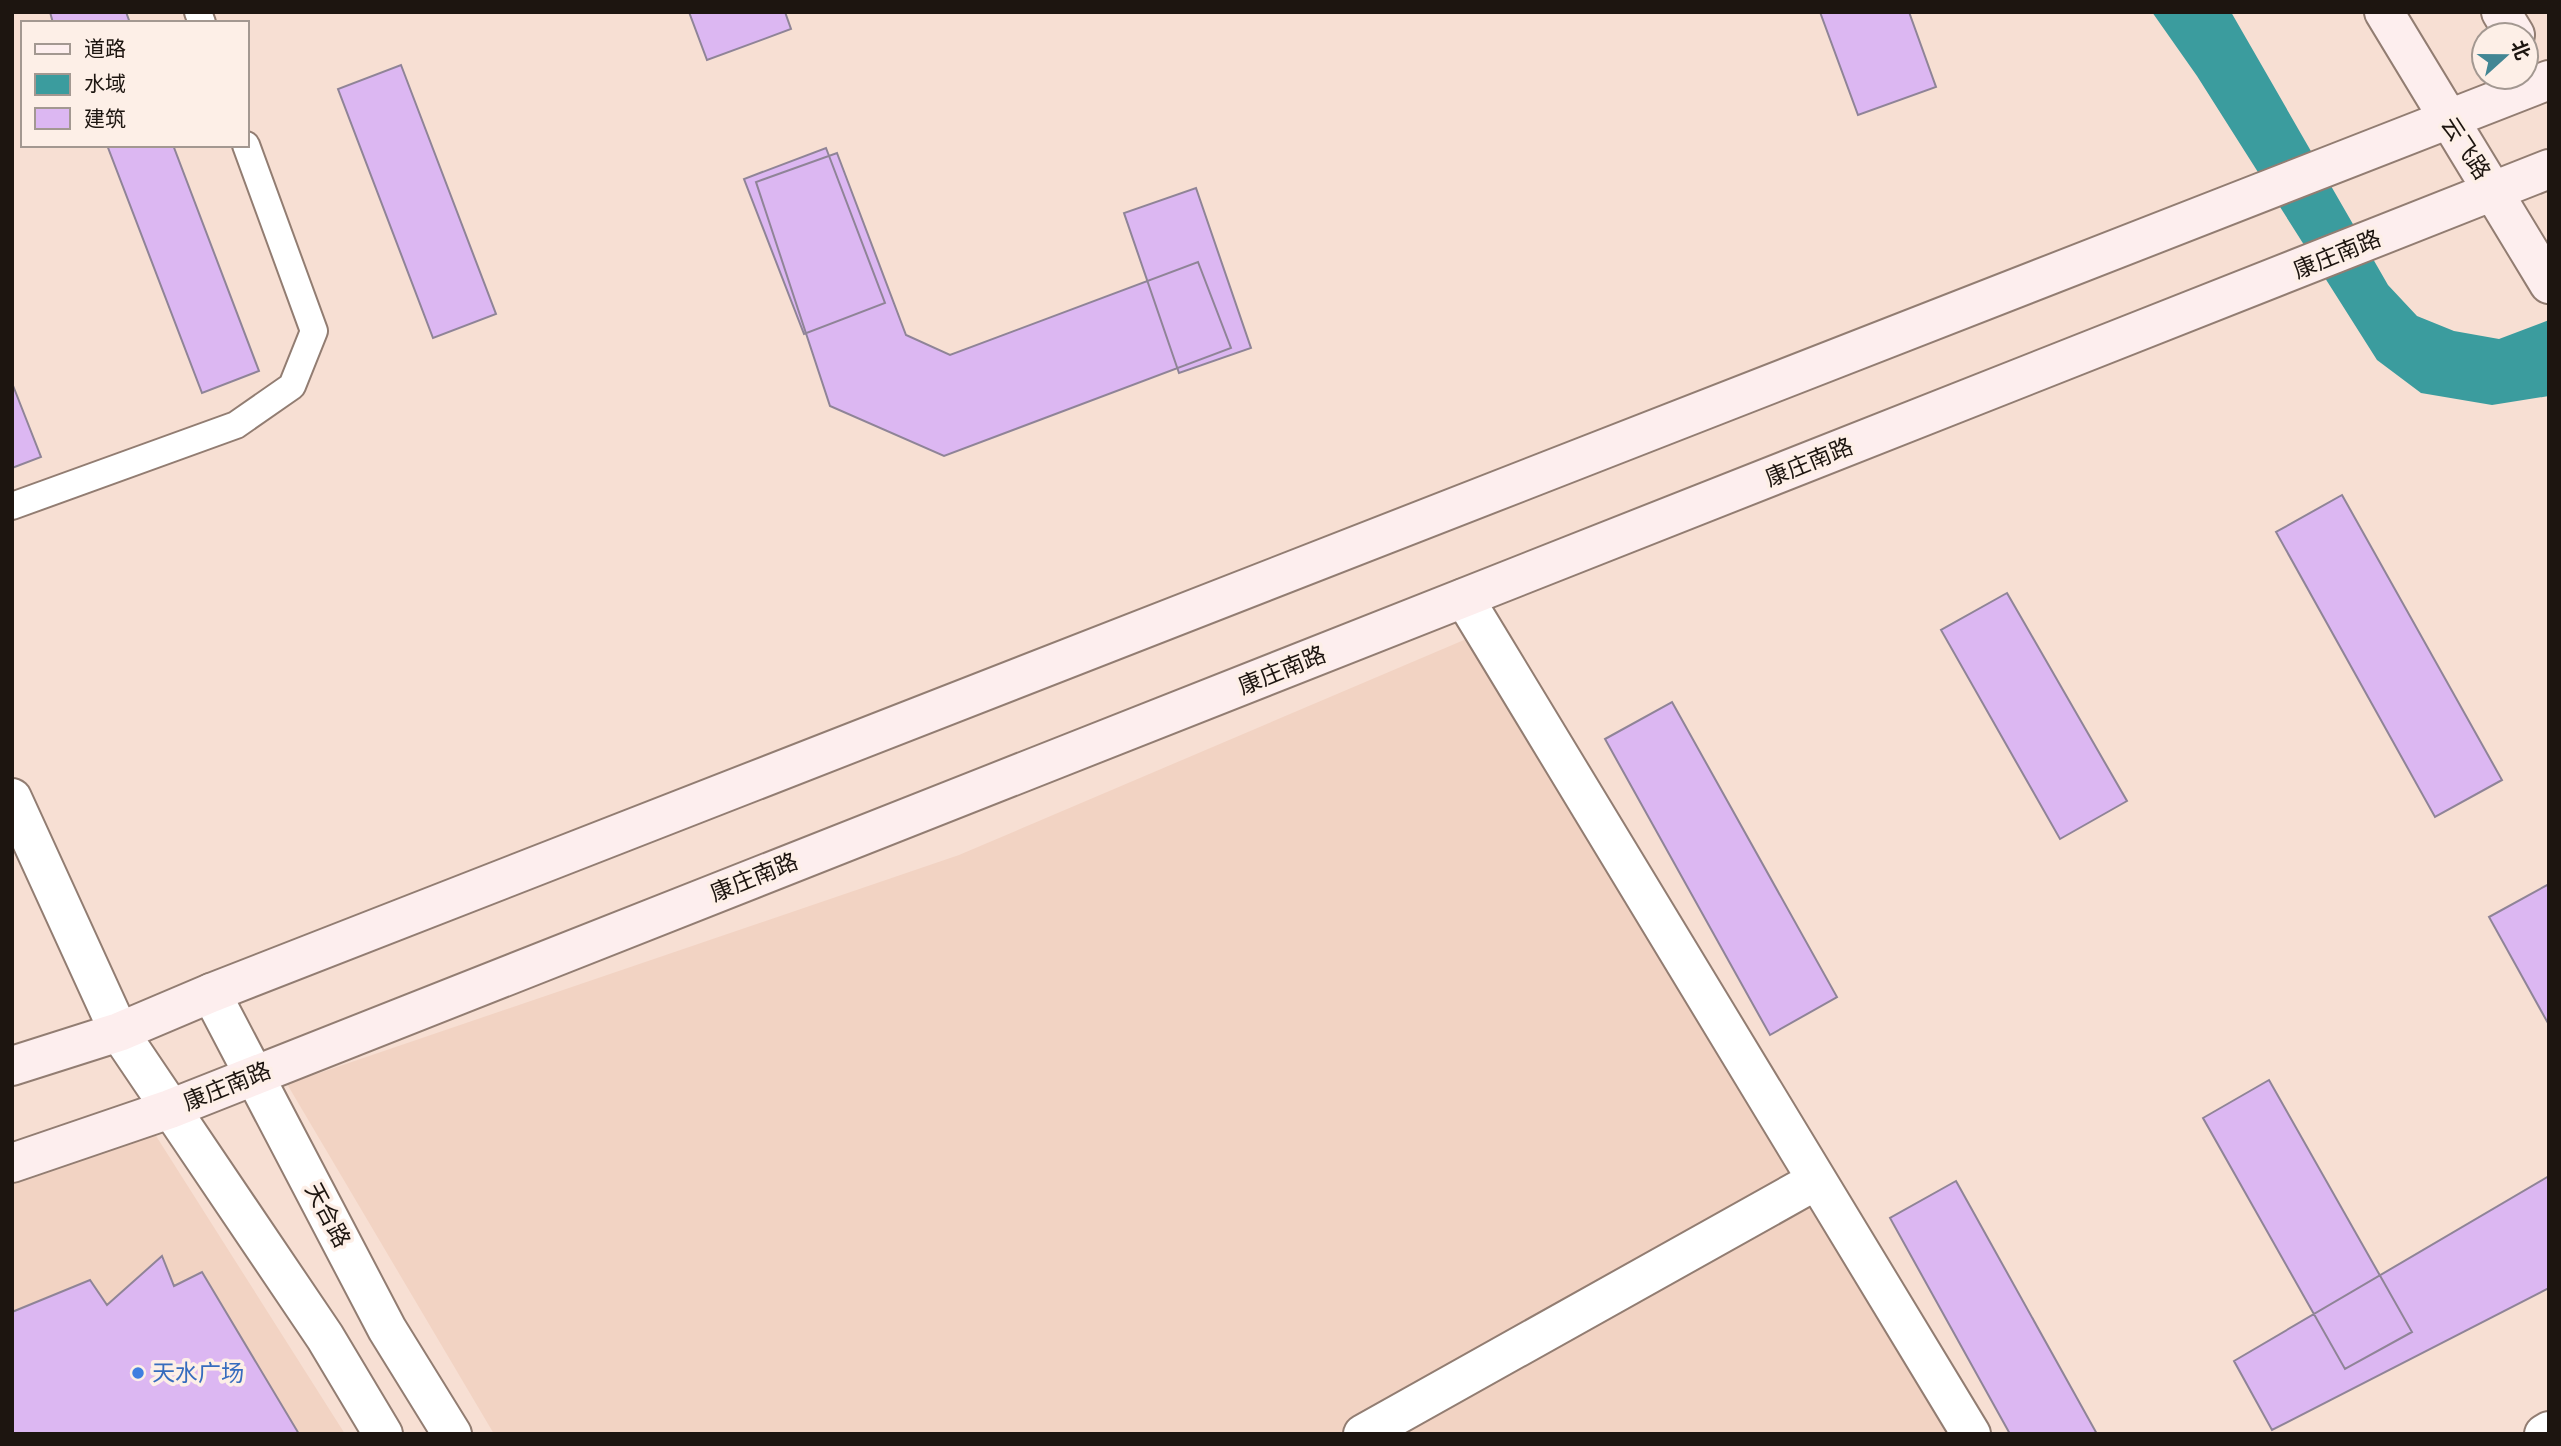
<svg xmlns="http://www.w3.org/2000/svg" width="2561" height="1446" font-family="'PT Sans','Noto Sans SC',sans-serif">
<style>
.built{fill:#f2d3c3}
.water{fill:#3b9c9e}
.building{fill:#dcb7f2;stroke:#8f8497;stroke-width:2}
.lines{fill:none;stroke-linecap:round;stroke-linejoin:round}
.lane-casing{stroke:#927d72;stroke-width:30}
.street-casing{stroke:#927d72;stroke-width:42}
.secondary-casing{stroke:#927d72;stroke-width:42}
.lane{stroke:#fff;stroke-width:26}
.street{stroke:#fff;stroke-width:38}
.secondary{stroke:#fdeeee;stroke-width:38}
.shop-dot{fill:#3f7fe0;stroke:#fdefe7;stroke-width:2.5}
.labels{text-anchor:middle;stroke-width:7;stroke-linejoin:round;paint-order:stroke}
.street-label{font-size:23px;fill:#1d1510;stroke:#fdefe7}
.shop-label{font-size:23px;fill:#366cbe;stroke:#fdefe7;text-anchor:start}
</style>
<rect width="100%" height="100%" fill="#f7dfd3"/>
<!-- built -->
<path class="built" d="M1504,623L1989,1434H494L287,1084L959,855Z
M151,1128L345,1434H12V1175Z"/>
<!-- water -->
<path class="water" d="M2152,12H2231L2388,285L2417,316L2454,331L2499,339L2549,320V396L2492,405L2421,393L2377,360L2197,76Z"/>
<!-- building -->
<path class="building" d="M50,12H126L130,23H53Z
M689,12H785L791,29L707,60Z
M1820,12H1909L1936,87L1858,115Z
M401,65L496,314L433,338L338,89Z
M107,145H173L259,371L202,393Z
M826,148L885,303L804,334L744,179Z
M837,153L906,335L950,355L1198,262L1231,348L944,456L830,406L756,182Z
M1196,188L1251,348L1179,373L1124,213Z
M12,383L41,457L12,468Z
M2342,495L2502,780L2435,817L2276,532Z
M2007,593L2127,801L2060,839L1941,630Z
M1672,702L1837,997L1770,1035L1605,739Z
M2549,884V1025L2489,917Z
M2269,1080L2412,1332L2345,1369L2203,1118Z
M2549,1176V1288L2272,1430L2234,1361Z
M1956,1181L2097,1434H2010L1890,1218Z
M162,1256L174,1286L202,1272L299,1434H12V1312L90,1280L107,1305Z"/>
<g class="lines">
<!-- lane casing -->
<g class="lane-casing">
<path id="lane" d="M198,12L202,23
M12,506L236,425L292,386L314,331L246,145"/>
</g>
<!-- street casing -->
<g class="street-casing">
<path id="street" d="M1464,598L1971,1434
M12,798L119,1032L325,1337L383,1434
M211,993L387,1329L452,1434
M1363,1434L1817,1180
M2544,1434L2549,1431"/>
</g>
<!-- secondary casing -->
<g class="secondary-casing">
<path id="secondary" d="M2384,12L2549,284
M2501,12L2515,35
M12,1066L119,1032L211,993L2549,80
M12,1163L170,1109L2549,169"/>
</g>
<!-- lane -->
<use href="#lane" class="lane"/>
<!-- street -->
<use href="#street" class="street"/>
<!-- secondary -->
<use href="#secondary" class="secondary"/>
</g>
<!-- markers -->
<circle class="shop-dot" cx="138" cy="1373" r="7"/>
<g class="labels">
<!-- street labels -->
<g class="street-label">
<text transform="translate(2466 148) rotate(57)" y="8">云飞路</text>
<text transform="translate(2337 254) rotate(-22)" y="8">康庄南路</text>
<text transform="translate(1809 462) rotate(-22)" y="8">康庄南路</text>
<text transform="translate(1282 670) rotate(-22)" y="8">康庄南路</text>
<text transform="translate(754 877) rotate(-22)" y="8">康庄南路</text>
<text transform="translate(227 1086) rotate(-22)" y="8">康庄南路</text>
<text transform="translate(328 1215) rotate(62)" y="8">天合路</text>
</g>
<!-- shop labels -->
<g class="shop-label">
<text x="152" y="1381">天水广场</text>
</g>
</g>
<!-- border -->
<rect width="2561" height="1446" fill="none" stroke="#1d1510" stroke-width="28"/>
<!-- legend -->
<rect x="21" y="21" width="228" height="126" fill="#fdefe7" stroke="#a39891" stroke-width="2"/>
<rect x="35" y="44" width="35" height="10" fill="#fdeeee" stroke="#a39891" stroke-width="2"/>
<text x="84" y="56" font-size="21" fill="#1d1510">道路</text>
<rect x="35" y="74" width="35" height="21" fill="#3b9c9e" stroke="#a39891" stroke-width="2"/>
<text x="84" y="91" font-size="21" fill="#1d1510">水域</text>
<rect x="35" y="108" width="35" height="21" fill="#dcb7f2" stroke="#a39891" stroke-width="2"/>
<text x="84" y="126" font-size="21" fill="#1d1510">建筑</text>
<!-- north arrow -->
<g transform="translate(2505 56) rotate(69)"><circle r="33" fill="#fdefe7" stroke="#a39891" stroke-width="2"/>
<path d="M0-5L12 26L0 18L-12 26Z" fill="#428694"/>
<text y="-10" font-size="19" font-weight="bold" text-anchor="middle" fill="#1d1510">北</text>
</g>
</svg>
